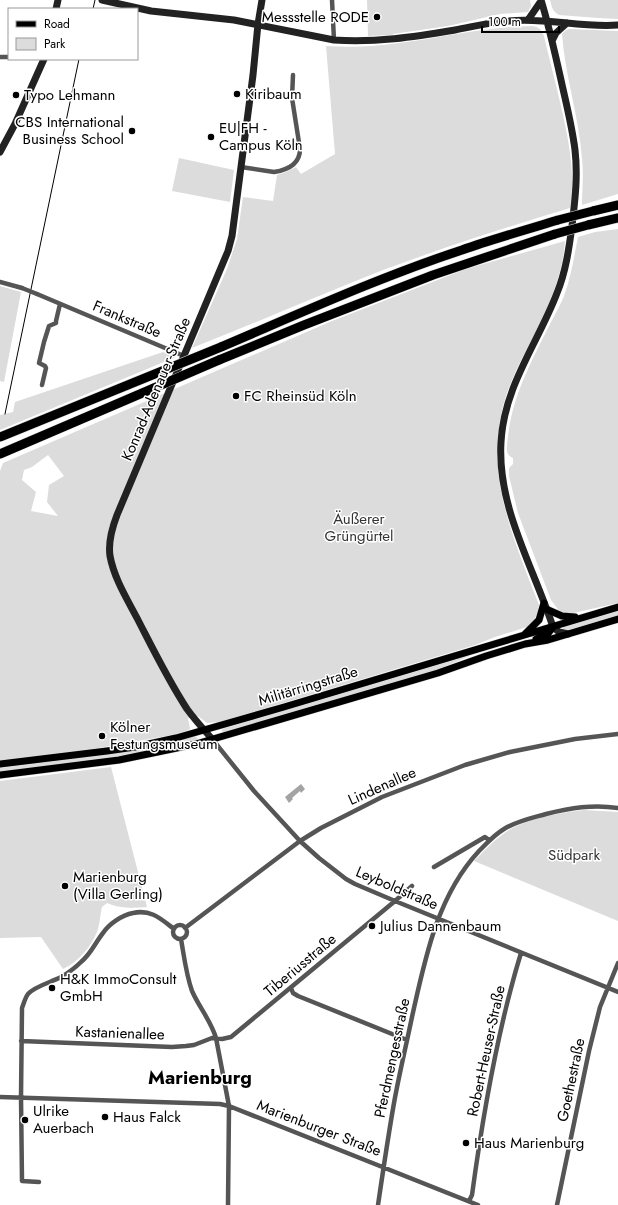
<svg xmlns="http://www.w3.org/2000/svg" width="618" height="1205" font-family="Jost,sans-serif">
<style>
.green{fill:#dcdcdc;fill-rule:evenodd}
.water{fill:#a3a3a3}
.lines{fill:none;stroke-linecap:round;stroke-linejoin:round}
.primary-casing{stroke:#dbdbdb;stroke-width:8}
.highway-casing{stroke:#dbdbdb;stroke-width:10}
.street{stroke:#555;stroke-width:4.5}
.secondary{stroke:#222;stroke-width:7}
.primary{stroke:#000;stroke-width:7}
.highway{stroke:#000;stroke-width:9}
.tram{stroke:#000;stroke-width:1}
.highway-bridge-casing{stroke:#dbdbdb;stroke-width:10;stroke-linecap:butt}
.street-bridge{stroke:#555;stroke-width:4.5}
.highway-bridge{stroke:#000;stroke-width:9}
.poi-dot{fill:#000;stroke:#fff;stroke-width:1.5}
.labels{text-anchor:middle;stroke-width:3;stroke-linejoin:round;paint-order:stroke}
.poi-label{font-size:15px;fill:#000;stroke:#fff;text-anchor:start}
.street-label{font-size:15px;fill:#000;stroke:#fff}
.park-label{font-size:15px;fill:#333;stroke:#fff}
.district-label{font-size:19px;font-weight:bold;fill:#000;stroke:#fff}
</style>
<rect width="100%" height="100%" fill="#fff"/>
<!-- green -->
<path class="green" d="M367,0H530L531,6L528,12L500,14L448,26L393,34V35L368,36Z
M550,0H618V19L598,18L559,15C552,11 552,7 550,0Z
M532,26C539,27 541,29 544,36C549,58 555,80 560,102C568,137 576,172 570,208C507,227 445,247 383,270C319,295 256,323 192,348L227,269L237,239L243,197L273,201L277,175L286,172L296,167L301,174L335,154L326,46C342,47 357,47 372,46C426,42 477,27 532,26Z
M570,29L618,31V194L582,205C582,189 584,174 582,159C579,116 565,76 562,34L566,30Z
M179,158L234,170L230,202L172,191Z
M618,229V603L569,614L560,612L551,600L518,513L509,476V468L513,464V458C504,455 507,445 508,437C512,397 531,362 549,326C554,316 560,306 564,296C571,277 574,257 578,237L595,232Z
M565,241C562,288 536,329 516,371C476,455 508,525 539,605L538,613L530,626L495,637L475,645L220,722L207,723L198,716L188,718L190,729L183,733L88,750L0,761V471L3,463L332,321L466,269ZM48,455L64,476L49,485L47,502L58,516L31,511L36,492L22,480L24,470L32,467Z
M0,286L21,292L4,382L0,381Z
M163,352L176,357L0,430V415L13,412L15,402Z
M618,611V616L567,631L562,630L563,627Z
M545,633L472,655L434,671L223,734L222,729Z
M195,736L199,740L141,753L95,760L0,772V768L132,751Z
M111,767L147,907C133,908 121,909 107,903L102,907C100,915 100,924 97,932C91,947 78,962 63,969L41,937L0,938V781Z
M584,810L618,812V921L474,861C484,851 494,840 506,832C527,818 560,813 584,810Z"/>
<!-- water -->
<path class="water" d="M301,784L305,789L301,793L300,791L292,798L293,799L289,803L285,797Z"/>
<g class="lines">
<!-- primary casing -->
<g class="primary-casing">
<path id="primary" d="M546,609L562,616L575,617
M525,634L539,620L544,603
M536,639L547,635L553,627
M0,764L107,751L135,747L176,738L284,707L618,607
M0,775L119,760L196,744L438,673L486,656L525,644L548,640L618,619"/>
</g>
<!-- highway casing -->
<g class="highway-casing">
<path id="highway" d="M593,211L618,205
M588,225L618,218
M221,347C301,313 380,277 462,250C493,239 526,230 558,220
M219,360L304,325L433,275L555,234
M0,454L154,388"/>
</g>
<!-- street -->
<path class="street" d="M332,0L334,40
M0,57H9
M241,167L274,172C287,170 300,164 300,149L292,98L293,75
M0,282L22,288
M37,294L184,356
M42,385L46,368L45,366L39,363L44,342L49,326L56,323V321L60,304
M213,740L254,791L300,841L319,858L346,879L355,884L395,901L618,992
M434,867L485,837L489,840
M173 932a7 7 0 1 1 14 0a7 7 0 1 1-14 0Z
M185,928L300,841L321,828L382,797L465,765L510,752L575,739L618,734
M181,939C184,956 186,974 192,991C199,1007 211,1021 216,1038L229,1106L228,1205
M291,988L293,993L298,996L407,1040
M21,1041L172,1047L186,1046L194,1045L212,1038L222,1039L231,1037L395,901L412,886
M0,1097L220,1104L229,1106L478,1205
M39,1182L22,1181L21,1097L22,1008C24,1003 25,998 28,994C35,986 52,982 61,977C68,973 75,968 81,962C91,954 95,943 103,933C109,924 122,915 133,913C151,909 161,919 174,929
M469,1201L472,1195C483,1114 497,1031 521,953
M378,1205C383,1171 388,1137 394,1103C399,1075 406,1046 412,1017C425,959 437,896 479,851C487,843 494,835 504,829C517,821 532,818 546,814C570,808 593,804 618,808
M557,1205L589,1051L600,1007L618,963"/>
<!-- secondary -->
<path class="secondary" d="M102,0L151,11L234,20L334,40C374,43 414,37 455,30C472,27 490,22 509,21C545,17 581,28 618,25
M541,0C549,26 555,53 561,80C566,103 572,126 575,150C578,176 575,200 572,226C569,248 566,271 557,293C538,343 504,386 501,442C497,507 533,566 553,627L559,632L568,634
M56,9L58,0
M528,20L541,1
M552,41L556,33L567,23
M0,152L15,124L44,59
M213,740C204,730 195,720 187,709C168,680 153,649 137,618C127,599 114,578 110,556C108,542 112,528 117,515L228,251L232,236L253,75L258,24L262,0"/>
<!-- primary -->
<use href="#primary" class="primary"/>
<!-- highway -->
<use href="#highway" class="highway"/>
<!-- tram -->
<path class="tram" d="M93,9L95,0
M5,414L79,59"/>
<!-- highway-bridge casing -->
<g class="highway-bridge-casing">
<path id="highway-bridge" d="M558,220L593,211
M555,234L588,225
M154,388L219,360
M0,437L221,347"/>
</g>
<!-- street-bridge -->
<path class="street-bridge" d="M22,288L37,294"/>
<!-- highway-bridge -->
<use href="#highway-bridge" class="highway-bridge"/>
</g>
<!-- markers -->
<g class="poi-dot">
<circle cx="377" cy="17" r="4"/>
<circle cx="237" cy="94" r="4"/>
<circle cx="16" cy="95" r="4"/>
<circle cx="132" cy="131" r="4"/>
<circle cx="211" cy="137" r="4"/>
<circle cx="236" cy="396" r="4"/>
<circle cx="102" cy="736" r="4"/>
<circle cx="65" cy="886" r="4"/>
<circle cx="372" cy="926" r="4"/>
<circle cx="52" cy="988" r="4"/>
<circle cx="105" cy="1117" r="4"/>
<circle cx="25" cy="1120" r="4"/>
<circle cx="466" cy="1143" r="4"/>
</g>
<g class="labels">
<!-- poi labels -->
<g class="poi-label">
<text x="369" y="22" text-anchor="end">Messstelle RODE</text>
<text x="245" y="99">Kiribaum</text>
<text x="24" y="100">Typo Lehmann</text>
<text x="124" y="127" text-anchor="end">CBS International<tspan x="124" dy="17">Business School</tspan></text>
<text x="219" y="133">EU|FH -<tspan x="219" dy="17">Campus Köln</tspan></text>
<text x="244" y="401">FC Rheinsüd Köln</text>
<text x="110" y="732">Kölner<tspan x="110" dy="17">Festungsmuseum</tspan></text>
<text x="73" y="882">Marienburg<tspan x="73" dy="17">(Villa Gerling)</tspan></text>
<text x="380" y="931">Julius Dannenbaum</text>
<text x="60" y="984">H&amp;K ImmoConsult<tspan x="60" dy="17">GmbH</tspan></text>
<text x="33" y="1116">Ulrike<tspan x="33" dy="17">Auerbach</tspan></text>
<text x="113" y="1122">Haus Falck</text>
<text x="474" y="1148">Haus Marienburg</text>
</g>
<!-- street labels -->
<g class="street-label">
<text transform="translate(127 319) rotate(23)" y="5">Frankstraße</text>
<text transform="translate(156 389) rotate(-67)" y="5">Konrad-Adenauer-Straße</text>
<text transform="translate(308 686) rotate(-17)" y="5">Militärringstraße</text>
<text transform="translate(382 786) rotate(-24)" y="5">Lindenallee</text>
<text transform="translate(397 888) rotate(23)" y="5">Leyboldstraße</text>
<text transform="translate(300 965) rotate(-40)" y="5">Tiberiusstraße</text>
<text transform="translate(120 1033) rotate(2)" y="5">Kastanienallee</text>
<text transform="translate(486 1051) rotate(-78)" y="5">Robert-Heuser-Straße</text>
<text transform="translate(392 1058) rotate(-78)" y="5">Pferdmengesstraße</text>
<text transform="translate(571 1080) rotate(-78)" y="5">Goethestraße</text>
<text transform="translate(319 1128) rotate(21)" y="5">Marienburger Straße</text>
</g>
<!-- park labels -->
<g class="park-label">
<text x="359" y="524">Äußerer<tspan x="359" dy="17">Grüngürtel</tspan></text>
<text x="574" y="860">Südpark</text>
</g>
<!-- district labels -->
<g class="district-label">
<text x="200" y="1084">Marienburg</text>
</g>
</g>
<!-- legend -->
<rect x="8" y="8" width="130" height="52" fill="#ffffff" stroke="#999999"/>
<rect x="16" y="21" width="20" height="6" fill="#000000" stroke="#999999"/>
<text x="44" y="28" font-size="12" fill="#000000">Road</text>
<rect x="16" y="38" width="20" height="12" fill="#dcdcdc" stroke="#999999"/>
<text x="44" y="48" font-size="12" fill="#000000">Park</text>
<!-- scale -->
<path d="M482 26v6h77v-6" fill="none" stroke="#000000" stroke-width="2"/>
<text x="488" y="26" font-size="12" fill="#000000" stroke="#ffffff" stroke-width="3" paint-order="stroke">100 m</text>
</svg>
